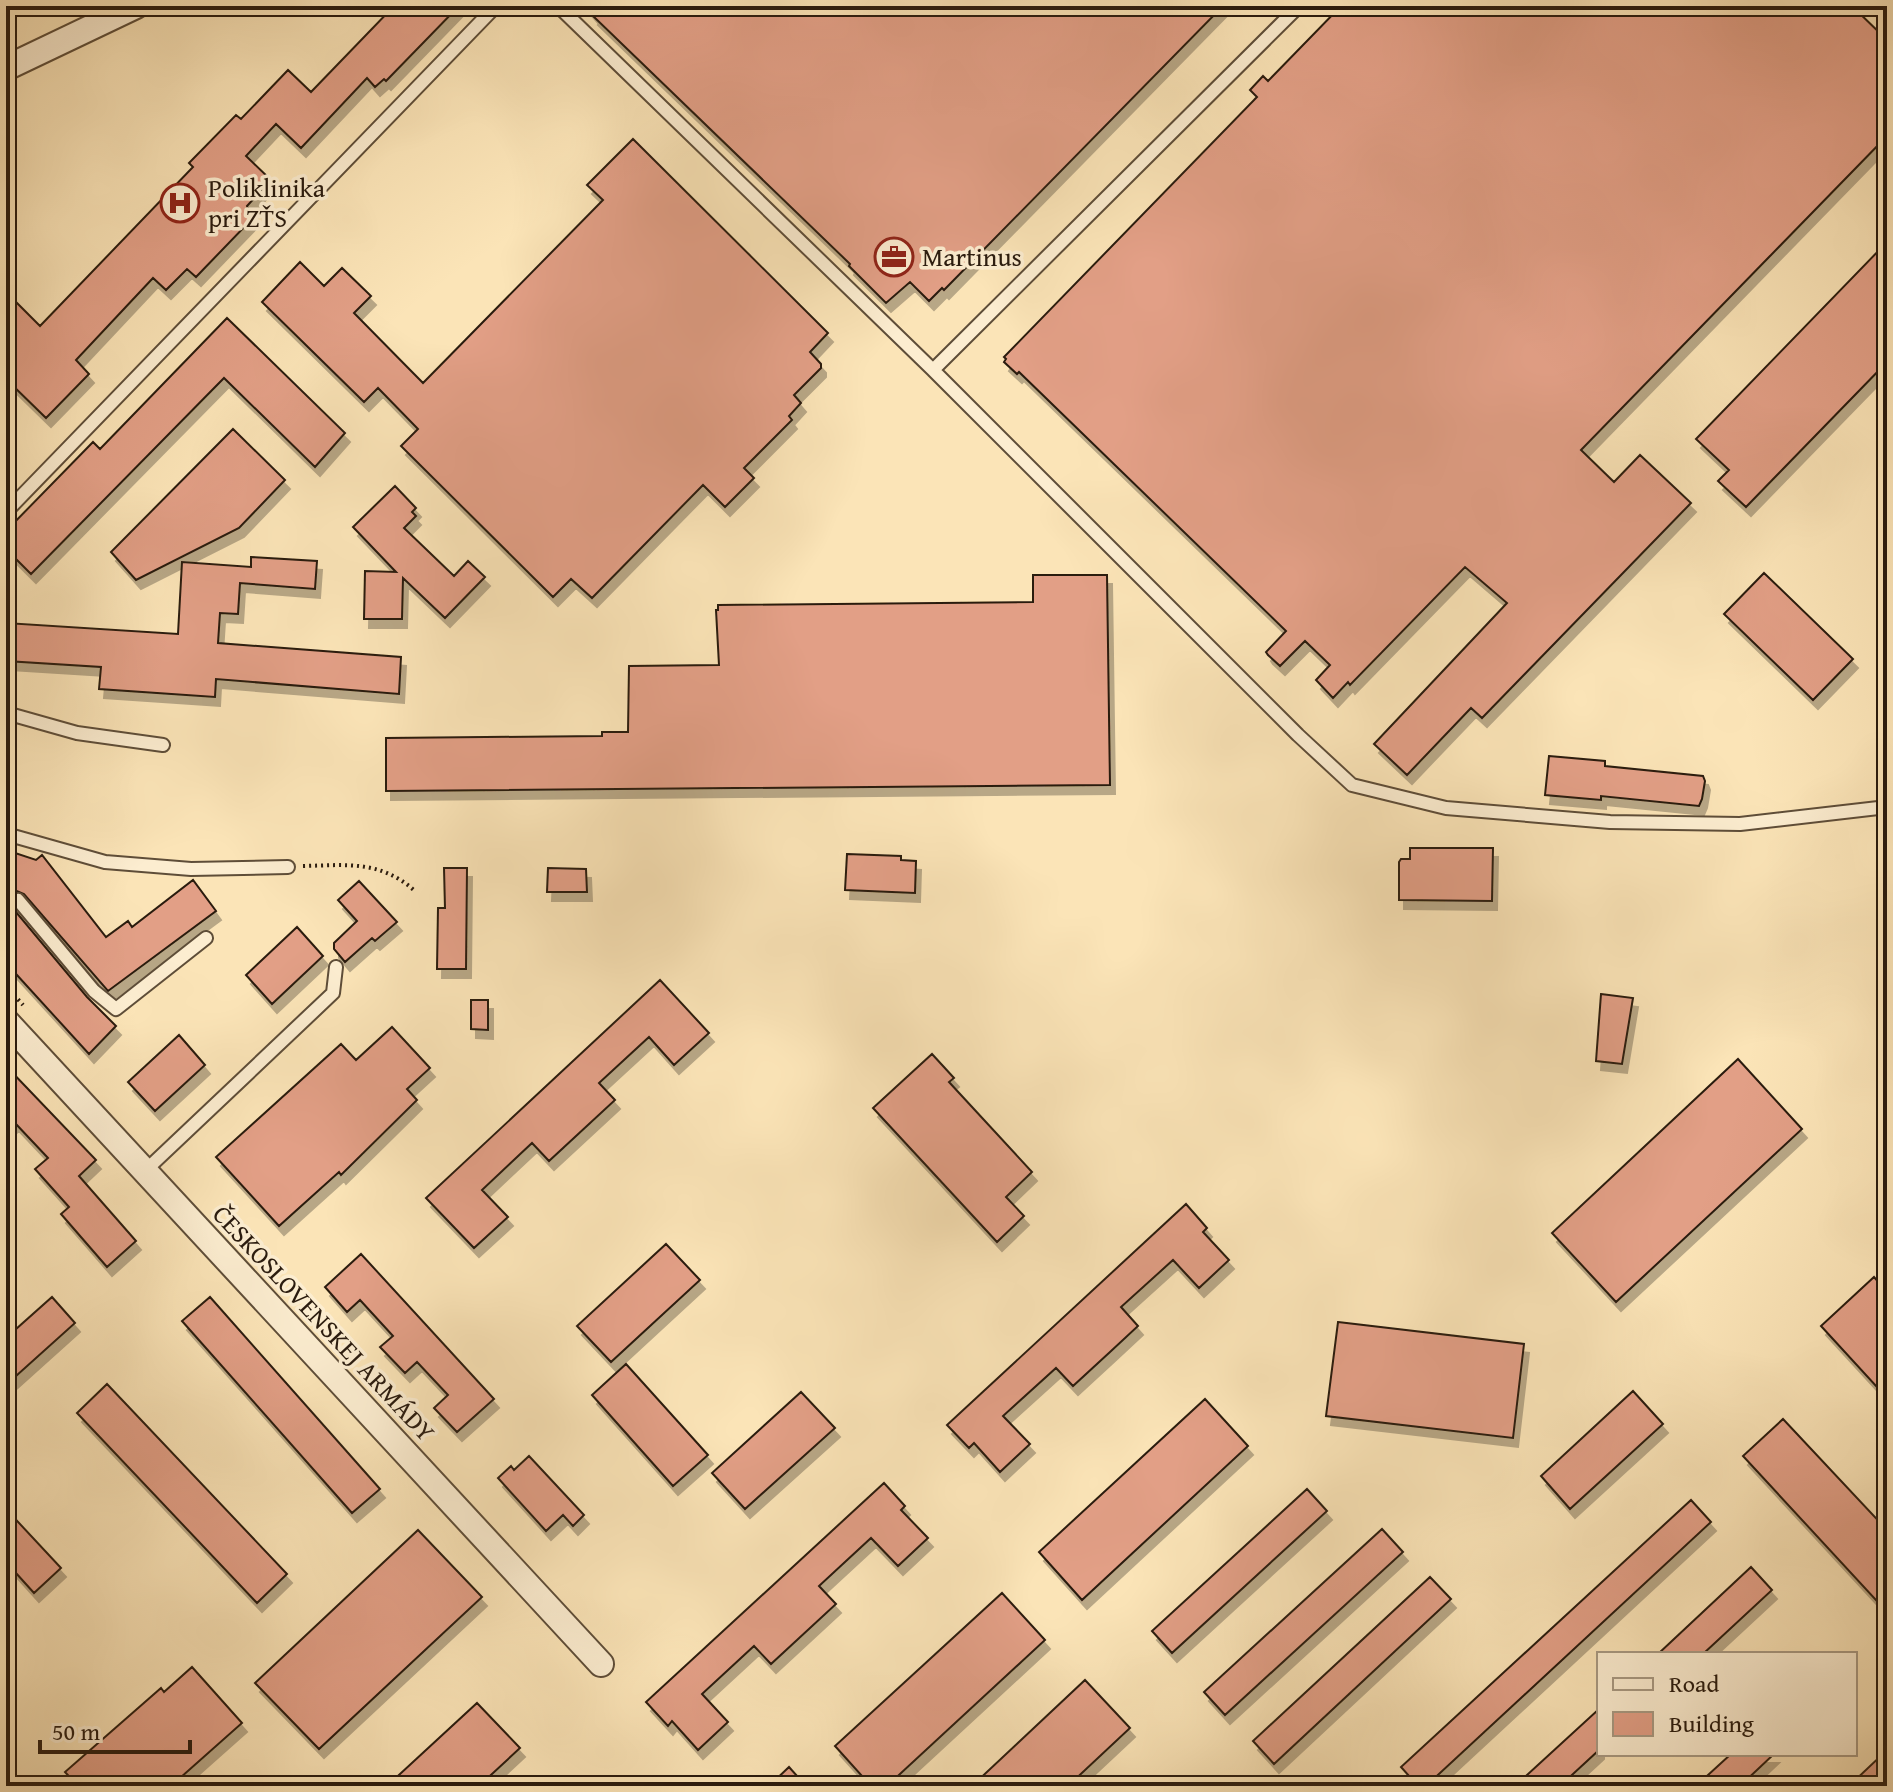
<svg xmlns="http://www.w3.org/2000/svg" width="1893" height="1792" font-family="'Gentium Book Plus',serif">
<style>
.building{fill:#e29f86;stroke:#2a1b0e;stroke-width:2;filter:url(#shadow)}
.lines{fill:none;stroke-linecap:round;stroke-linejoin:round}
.lane-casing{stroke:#5e4d38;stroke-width:16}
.street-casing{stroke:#5e4d38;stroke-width:28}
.path{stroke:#2a1b0e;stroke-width:4;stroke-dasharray:2 4;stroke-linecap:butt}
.lane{stroke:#fcedd0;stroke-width:12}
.street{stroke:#fcedd0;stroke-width:24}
.labels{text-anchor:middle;stroke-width:7;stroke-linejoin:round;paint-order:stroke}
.poi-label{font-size:26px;fill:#2a1b0e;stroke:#fcedd0;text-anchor:start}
.street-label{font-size:26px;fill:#2a1b0e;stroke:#fcedd0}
</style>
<defs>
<filter id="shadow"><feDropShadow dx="5" dy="9" stdDeviation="0" flood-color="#0004"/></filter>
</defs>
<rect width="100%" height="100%" fill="#fbe4b7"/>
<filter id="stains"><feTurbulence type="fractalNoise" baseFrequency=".0025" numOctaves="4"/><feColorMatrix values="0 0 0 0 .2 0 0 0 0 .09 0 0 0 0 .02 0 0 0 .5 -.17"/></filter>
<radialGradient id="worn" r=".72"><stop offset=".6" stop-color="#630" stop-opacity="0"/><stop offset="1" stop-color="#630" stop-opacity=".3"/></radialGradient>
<!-- building -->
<path class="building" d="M394,6H459L386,81L384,79L375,87L367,78L301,148L276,124L246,156L271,180L247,206L252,219L196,277L187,269L166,290L153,278L76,360L89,374L46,418L6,379V292L40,326L193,167L189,163L236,115L241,119L288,70L311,92Z
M586,6H1223L944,290L942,288L929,301L910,282L886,303L849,266L850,264L593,16L594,15Z
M1341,6H1852L1887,40V136L1581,450L1614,482L1640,455L1691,503L1482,718L1471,708L1407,775L1374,744L1507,603L1465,567L1350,685L1348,682L1333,698L1316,680L1330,665L1305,641L1280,666L1268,655L1266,652L1286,631L1019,372L1017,374L1004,362L1006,359L1004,357L1257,97L1250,90L1263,76L1268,81Z
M633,139L828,333L810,352L821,364V368L794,395L801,403L789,416L792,420L744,468L754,478L725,507L703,485L592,598L571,579L553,597L401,446L418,429L378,388L364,402L262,302L300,262L324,286L342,268L371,296L354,313L423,383L603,200L587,185Z
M1887,242V362L1746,507L1718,481L1729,470L1696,439Z
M227,318L345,433L315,467L224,378L31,574L6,549V531L93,442L100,449Z
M233,429L285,480L239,528L136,580L111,552Z
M395,486L416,508L412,512L416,516L404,528L454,576L468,561L485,577L445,618L403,578L402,619H364L365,571L396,572L353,527Z
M251,557L317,561L315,589L240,583L238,614L220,613L218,643L401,657L399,694L216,679L215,697L99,689L101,667L6,661V623L178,634L182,562L251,567Z
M1764,573L1853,659L1813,700L1724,614Z
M1033,575H1107L1110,785L386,791V738L602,736V732H628L629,666L719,665L716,610H718V605L1033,602Z
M1549,756L1605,761V766L1703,776L1705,781L1702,799L1699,806L1601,796V800L1545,795Z
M1410,848H1493L1492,901L1399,900V862L1401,859H1410Z
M6,850L36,860L42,855L106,937L128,921L132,927L193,880L216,911L108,991L24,894L17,891L6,897Z
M847,854L901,856V860L916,861L915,893L845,890Z
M444,868H467L466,969H437L438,908H445Z
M548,868L586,869L587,892H547Z
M359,881L397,922L375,941L372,938L345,962L334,949V943L357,921L338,900Z
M16,912L87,997L116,1026L89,1054L6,963V916Z
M297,927L323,956L272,1004L246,975Z
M660,980L709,1033L674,1065L649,1037L599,1083L615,1100L549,1161L532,1143L482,1190L508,1217L474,1248L426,1198Z
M1601,994L1633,998L1622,1064L1596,1061Z
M471,1000H488V1030L471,1029Z
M392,1027L430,1068L407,1089L417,1100L341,1175L339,1172L279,1226L216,1157L341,1044L356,1060Z
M179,1035L205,1065L155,1111L128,1082Z
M932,1054L954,1078L949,1082L1032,1172L1006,1197L1024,1216L997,1242L873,1108Z
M1738,1059L1802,1129L1616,1302L1552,1233Z
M6,1066L96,1160L79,1176L136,1241L107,1267L61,1214L69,1207L35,1169L48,1158L14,1122L6,1129Z
M1186,1204L1207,1228L1203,1232L1229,1260L1199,1288L1173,1260L1121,1307L1138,1326L1110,1352L1073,1386L1056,1368L1003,1416L1030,1444L1000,1472L974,1443L969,1448L947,1425Z
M666,1244L700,1280L611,1362L577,1326Z
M361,1254L494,1399L457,1432L434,1408L448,1395L417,1362L405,1373L380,1347L393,1336L360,1300L347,1312L325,1287Z
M1874,1277L1887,1292V1398L1821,1326Z
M52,1297L75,1323L6,1385V1338Z
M210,1297L380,1489L352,1513L182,1321Z
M1338,1322L1524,1344L1513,1438L1326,1416Z
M626,1364L708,1455L673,1486L592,1395Z
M107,1384L287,1574L257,1603L77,1413Z
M1633,1391L1663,1424L1570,1509L1541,1476Z
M801,1392L835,1428L745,1509L712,1473Z
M1205,1399L1248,1446L1082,1600L1039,1552Z
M1783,1419L1887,1530V1612L1743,1456Z
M529,1456L584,1515L573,1526L563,1515L546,1531L498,1478L511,1466L514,1470Z
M884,1483L905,1506L901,1510L928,1538L898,1566L871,1538L819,1586L836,1604L771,1664L754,1646L702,1694L728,1722L698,1750L672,1721L668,1726L646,1702Z
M1307,1489L1327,1511L1172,1653L1152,1631Z
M1691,1500L1711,1522L1426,1786H1418L1401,1767Z
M6,1509L61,1568L34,1593L6,1562Z
M1382,1529L1403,1552L1225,1715L1204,1692Z
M418,1530L482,1597L319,1749L255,1683Z
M1751,1567L1772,1590L1703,1654H1658Z
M1430,1577L1451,1599L1274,1764L1253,1741Z
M1002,1593L1045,1640L887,1786H871L835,1746Z
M192,1667L242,1723L171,1786H78L65,1772L161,1688L164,1692Z
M1085,1680L1130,1728L1068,1786H972Z
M477,1703L520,1748L479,1786H387Z
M1599,1709V1750L1560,1786H1515Z
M1887,1750V1786H1849Z
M1731,1754H1774L1740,1786H1696Z
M789,1767L806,1786H769Z"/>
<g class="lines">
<!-- lane casing -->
<g class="lane-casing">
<path id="lane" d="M558,6L933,370L1299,6
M933,370L1298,735L1352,785L1446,808L1610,822L1740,824L1887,807
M6,512L496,6
M6,713L77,733L163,745
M6,834L105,862L191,869L288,867
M6,907L18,900L94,991L116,1009L206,938
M145,1171L333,993L336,967"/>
</g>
<!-- street casing -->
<g class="street-casing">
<path id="street" d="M6,68L136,6
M6,1021L601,1664"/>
</g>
<!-- path -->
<path class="path" d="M303,866C347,865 380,860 415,891
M6,986L23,1005"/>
<!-- lane -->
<use href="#lane" class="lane"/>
<!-- street -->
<use href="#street" class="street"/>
</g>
<!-- icons -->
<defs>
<g id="hospital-ring" transform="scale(2)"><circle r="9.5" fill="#fcedd0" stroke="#8f2418" stroke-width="1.5"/><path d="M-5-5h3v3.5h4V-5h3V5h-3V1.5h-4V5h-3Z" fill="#8f2418"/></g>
<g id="office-ring" transform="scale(2)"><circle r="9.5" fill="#fcedd0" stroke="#8f2418" stroke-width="1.5"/><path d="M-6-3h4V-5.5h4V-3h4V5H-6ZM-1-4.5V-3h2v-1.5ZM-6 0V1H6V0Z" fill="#8f2418"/></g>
</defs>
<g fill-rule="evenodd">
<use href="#hospital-ring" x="180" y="203"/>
<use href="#office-ring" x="894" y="257"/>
</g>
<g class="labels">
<!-- poi labels -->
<g class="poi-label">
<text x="208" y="197">Poliklinika<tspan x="208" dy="30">pri ZŤS</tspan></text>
<text x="922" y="266">Martinus</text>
</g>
<!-- street labels -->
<g class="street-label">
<text transform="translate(324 1323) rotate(47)" y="9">ČESKOSLOVENSKEJ ARMÁDY</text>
</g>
</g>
<!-- margin -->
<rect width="1893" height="1792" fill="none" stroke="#fbe4b7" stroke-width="32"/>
<rect x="8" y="8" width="1877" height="1776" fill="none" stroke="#2a1b0e" stroke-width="4"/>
<rect x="16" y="16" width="1861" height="1760" fill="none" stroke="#2a1b0e" stroke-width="2"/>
<!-- legend -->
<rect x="1597" y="1652" width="260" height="104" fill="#fcedd0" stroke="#a89982" stroke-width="2"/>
<rect x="1613" y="1678" width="40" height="12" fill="#fcedd0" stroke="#a89982" stroke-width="2"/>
<text x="1669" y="1692" font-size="24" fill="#2a1b0e">Road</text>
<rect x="1613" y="1712" width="40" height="24" fill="#e29f86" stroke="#a89982" stroke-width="2"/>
<text x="1669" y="1732" font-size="24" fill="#2a1b0e">Building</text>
<!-- scale -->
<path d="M40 1740v12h150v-12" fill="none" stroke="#2a1b0e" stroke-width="4"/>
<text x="52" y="1740" font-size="24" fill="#2a1b0e" stroke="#fcedd0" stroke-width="6" paint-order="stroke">50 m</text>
<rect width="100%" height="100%" filter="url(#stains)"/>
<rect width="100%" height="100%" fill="url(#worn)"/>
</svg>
